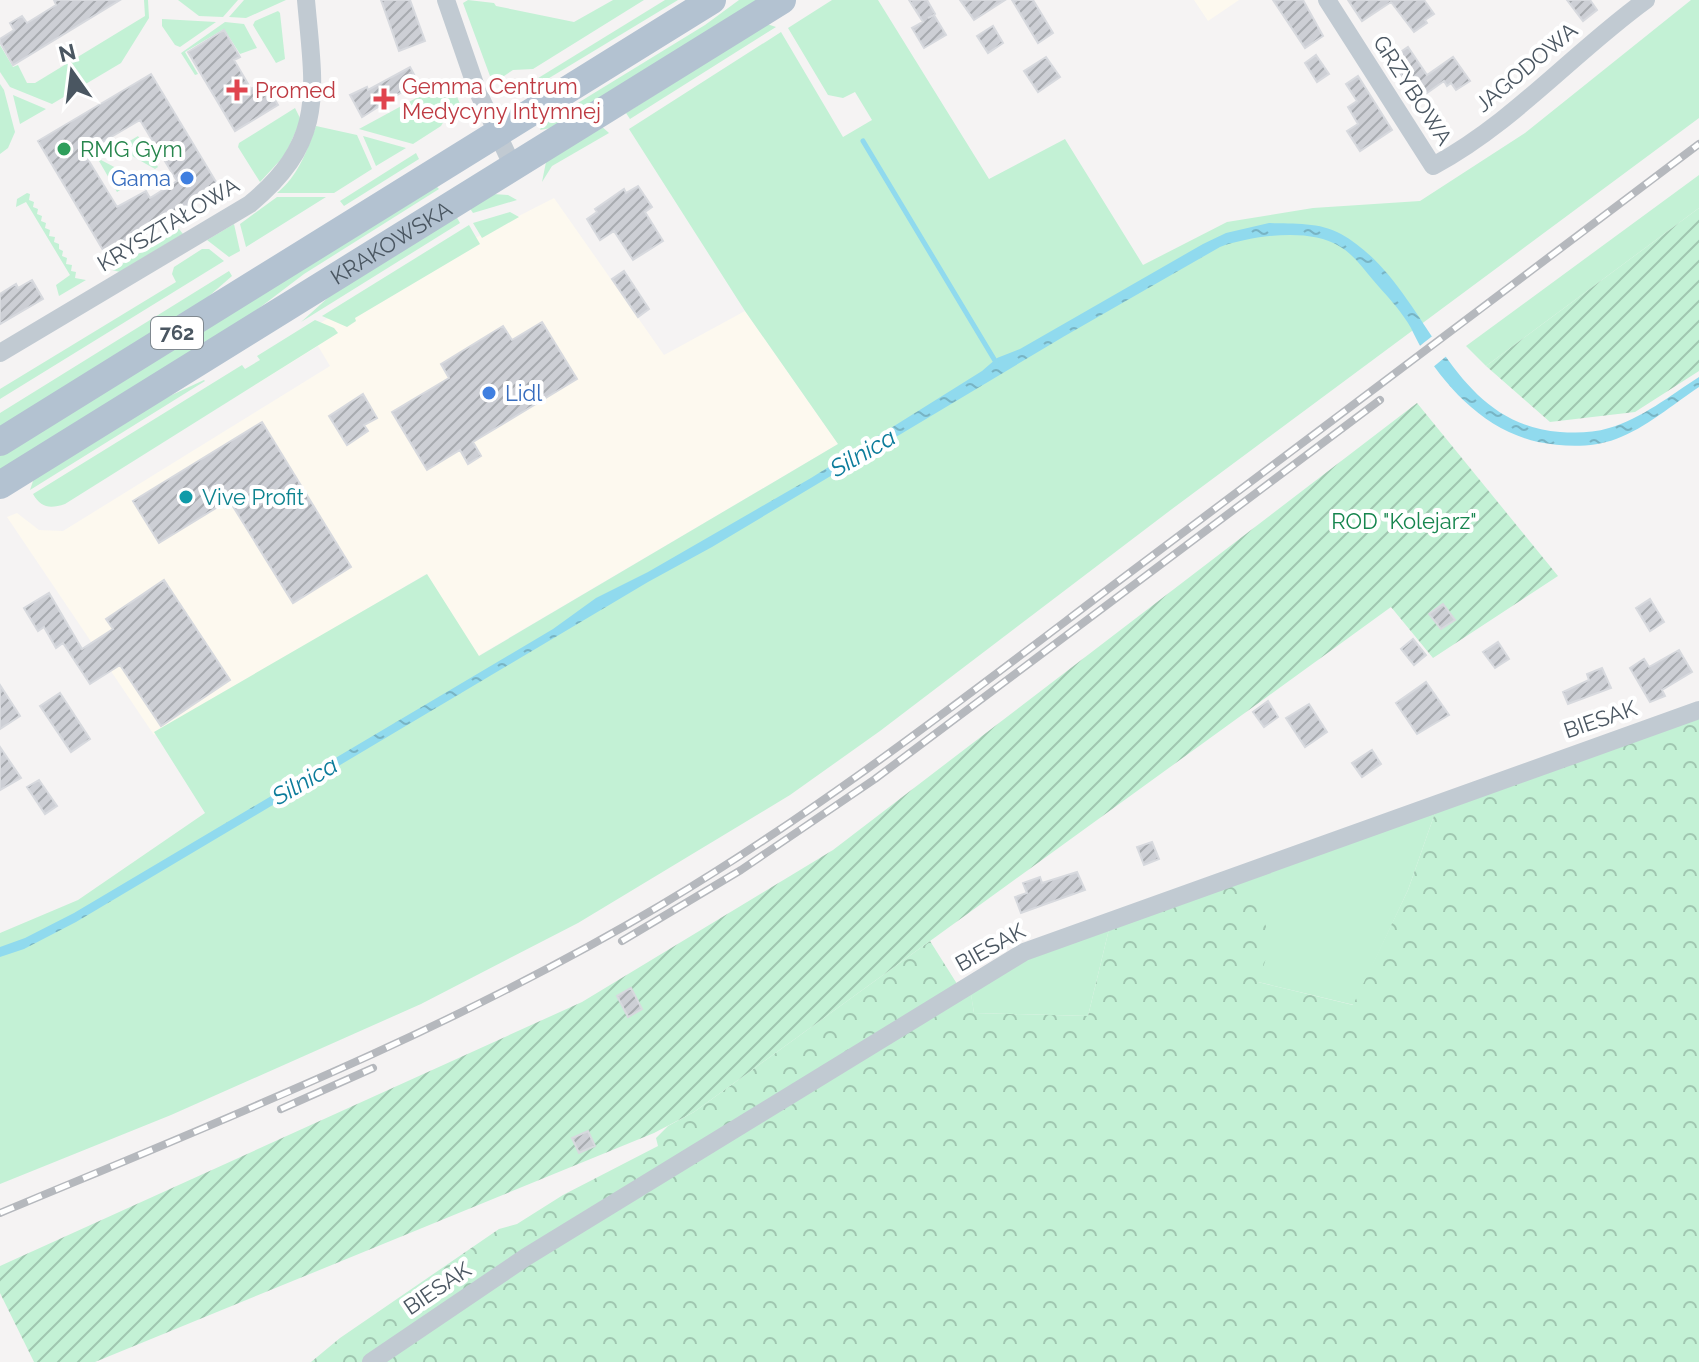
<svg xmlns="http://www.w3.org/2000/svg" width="1699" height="1362" font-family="Raleway,sans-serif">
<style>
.commercial{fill:#fdf9ef}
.grass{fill:#c3f1d5}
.forest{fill:url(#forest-crowns)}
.garden{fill:url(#garden-furrows)}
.water{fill:url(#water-ripples)}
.pier{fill:#f5f3f3}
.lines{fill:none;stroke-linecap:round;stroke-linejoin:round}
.stream{stroke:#90daee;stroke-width:5}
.building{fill:url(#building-hatch);stroke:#d7d9de;stroke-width:2;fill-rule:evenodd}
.street{stroke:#c1cad2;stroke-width:18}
.primary{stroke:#b3c2d1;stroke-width:28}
.rail-casing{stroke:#b5b8bd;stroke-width:8}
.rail{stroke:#fff;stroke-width:5;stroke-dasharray:15;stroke-linecap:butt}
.health-dot{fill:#e0444e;stroke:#fff;stroke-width:3}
.leisure-dot{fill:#2e9e5b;stroke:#fff;stroke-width:3}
.shop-dot{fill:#3f7fe0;stroke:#fff;stroke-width:3}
.culture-dot{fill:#0f9aa8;stroke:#fff;stroke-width:3}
.labels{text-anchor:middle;stroke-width:8;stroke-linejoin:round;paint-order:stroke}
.shield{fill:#fff;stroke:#808990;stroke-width:2}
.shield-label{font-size:20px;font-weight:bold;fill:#4a5661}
.street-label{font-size:22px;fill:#4a5661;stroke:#fff}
.health-label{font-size:22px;fill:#be3a42;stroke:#fff;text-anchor:start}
.leisure-label{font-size:22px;fill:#27864d;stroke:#fff;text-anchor:start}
.shop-label{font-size:22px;fill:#366cbe;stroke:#fff;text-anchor:end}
.culture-label{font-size:22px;fill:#0d838f;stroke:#fff;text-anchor:start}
.park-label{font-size:22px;fill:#17864f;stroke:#fff}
.water-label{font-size:24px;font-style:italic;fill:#0c7c9b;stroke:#fff}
</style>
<defs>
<pattern id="forest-crowns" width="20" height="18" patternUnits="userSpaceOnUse" patternTransform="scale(2)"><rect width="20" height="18" fill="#c3f1d5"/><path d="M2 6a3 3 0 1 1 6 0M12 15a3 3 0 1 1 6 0" fill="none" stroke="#a0c6b0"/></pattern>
<pattern id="garden-furrows" width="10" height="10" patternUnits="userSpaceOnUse" patternTransform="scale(2)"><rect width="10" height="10" fill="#c3f1d5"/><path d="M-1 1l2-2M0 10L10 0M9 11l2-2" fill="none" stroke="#a0c6b0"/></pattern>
<pattern id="water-ripples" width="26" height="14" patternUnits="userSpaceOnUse" patternTransform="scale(2)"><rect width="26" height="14" fill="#90daee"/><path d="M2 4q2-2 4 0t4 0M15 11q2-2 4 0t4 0" fill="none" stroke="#78b4c4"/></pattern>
<pattern id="building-hatch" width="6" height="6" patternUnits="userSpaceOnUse" patternTransform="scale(2)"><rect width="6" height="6" fill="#cdcfd5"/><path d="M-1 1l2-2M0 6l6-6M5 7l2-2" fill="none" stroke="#a8abb0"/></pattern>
</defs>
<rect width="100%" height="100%" fill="#f5f3f3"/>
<!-- commercial -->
<path class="commercial" d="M1194,0H1239L1208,21Z
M554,198L664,355L745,311L838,444L478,656L426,574L154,735L7,517L17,513L39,530L63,531L330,366L318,346L255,385L245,370L375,289Z"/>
<!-- grass -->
<path class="grass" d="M144,0H148L149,18L121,63L52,104L10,87L0,72V45L13,67L18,65L27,83H35L145,16Z
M178,0H238L223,17L199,16Z
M244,0H286L246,18L229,17Z
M468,0L494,3L496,6L574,22L613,0H644L533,69L513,70L504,76H490L463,3Z
M665,0H678L536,86L519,93L497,90L511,83L535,80Z
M739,0H761L551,128L540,130L542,125L705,25Z
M832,0H878L989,179L1065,139L1143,265L1227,222L1313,208L1420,201L1525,133L1691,0H1699V118L1172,509L880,731L790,795L578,923L421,1004L171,1115L0,1184V933L78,900L205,813L154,732L427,574L479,656L838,444L745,311L629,129L781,32L843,137L872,120L855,92L843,98L828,95L788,28Z
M278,11L280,13L285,59L276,63L253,25L255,21Z
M162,19L216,22L180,47L175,45L162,26Z
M225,22L244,24L257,48L240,54L224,29L185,52L198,74L195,75L181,53Z
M767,24L776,27L630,119L626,113Z
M0,84L4,90L15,132L8,148L0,154Z
M456,94L460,104L448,114L441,126L413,144L359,129L418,97Z
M13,95L46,109L20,124Z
M295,108L301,120L285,155L260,182L238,147L239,143Z
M600,125L609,133L552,166L542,182L546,162Z
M316,126L357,135L372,169L334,193H277C298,176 307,151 316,126Z
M138,136L158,167L155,169L118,148Z
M363,136L406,148L376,166Z
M416,153L419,159L344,206L340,201Z
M101,160L137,179L117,192L99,161Z
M1699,175V208L1486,366L1466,346Z
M435,185L439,189L304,274L254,312L0,471V456Z
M27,193L30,194L29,200L34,202L33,207L38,209L37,214L42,216L41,221L46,223L45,228L50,230L49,236L55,237L54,242L59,244V249L63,251L62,256L67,258L66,264L72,265L71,271L76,272L75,278L86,280L59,296L56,285L70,275L26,202L16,207L17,199Z
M493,194L508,195L517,200L473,213L469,207Z
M277,197H326L246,247L240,224Z
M510,212L519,217L482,238L473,223Z
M456,216L460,223L301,322L341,286Z
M234,224L240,251L229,257L207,240Z
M469,225L480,244L355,318L356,321L347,327L322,316Z
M179,229L183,234L120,272L112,270Z
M202,249H209L224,261L0,399V389L176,282L172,274L174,267Z
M229,271L232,276L201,303L0,429V413Z
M315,320L334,328L338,333L65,504C50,509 41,508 33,494L242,365L245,369L260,360L257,356Z
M204,380L205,381L30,490L34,478L148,406Z
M1436,810L1408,890L1354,1005L1258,982L1251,874Z
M1110,925L1088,1016L974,1013L970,989L1027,957Z"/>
<!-- forest -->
<path class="forest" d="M1699,718V1362H382L526,1249L362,1362H311L340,1338L499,1229L517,1224L563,1195L658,1146L656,1138L668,1126L694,1112L930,941L959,987L969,981L974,1013L1088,1016L1110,925L1251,874L1271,944L1258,982L1353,1005L1408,890L1436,810Z"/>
<!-- garden -->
<path class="garden" d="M1699,208V371L1635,412L1550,422L1486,366Z
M1417,403L1558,576L1433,658L1391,607L694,1112L654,1133L95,1362H34L0,1293V1266L582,1002L833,850Z"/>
<!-- water -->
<path class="water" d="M1269,223C1293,224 1320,222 1341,234C1430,284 1443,423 1560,432C1576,433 1593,433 1609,428C1641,419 1671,395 1699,377V387C1673,404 1646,428 1616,439C1592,448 1564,447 1538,442C1485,430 1447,389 1419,344C1415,337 1412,329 1408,323C1398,307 1385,294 1373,280C1363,268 1353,254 1339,246C1309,227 1251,236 1220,247L1063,337L712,547L648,582L76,922L24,949L0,957V947L25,938L74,913L553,629L596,598L648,572L811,478L982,371L997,358L1020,349L1203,244L1226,233Z"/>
<!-- pier -->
<path class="pier" d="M1435,334L1449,354L1432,368L1417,348Z"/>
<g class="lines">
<!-- stream -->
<path class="stream" d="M863,141L997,364"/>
</g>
<!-- building -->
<path class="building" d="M54,0H120L13,65L0,42V39L14,30L10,23L22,16L27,23L56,5Z
M381,0H410L425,41L399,51Z
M909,0H927L935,14L928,18L934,15L946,35L924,48L912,28L923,22Z
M960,0H1005L974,20Z
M1012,0H1033L1053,33L1038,43Z
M1273,0H1303L1323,36L1305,48Z
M1348,0H1424L1434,14L1425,20L1427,23L1414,32L1391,2L1362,21Z
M1567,0H1590L1597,10L1583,21Z
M993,26L1003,43L988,53L977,36Z
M224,30L240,57L234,60L251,89L264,82L278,105L235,131L188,52Z
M1408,47L1427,75L1453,57L1470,81L1456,90L1451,83L1447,86L1444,81L1420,98L1389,60Z
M1316,55L1329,74L1317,82L1305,63Z
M1046,57L1060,77L1038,92L1024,71Z
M410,67L418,82L362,117L350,95L367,87L368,90Z
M151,74L219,187L106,255L38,141ZM140,120L177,181L150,198L146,191L117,207L84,153Z
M1358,76L1392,130L1360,151L1347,131L1358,124L1348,107L1357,101L1346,84Z
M638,186L652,207L645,212L663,241L633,260L614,231L600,240L587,219L597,212L595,209L624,189L626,193Z
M624,271L649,309L638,317L612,279Z
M32,280L43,299L0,324V294L16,284L18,288Z
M542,322L577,379L473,442L481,456L468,464L460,450L427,470L392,412L449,378L441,364L503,326L512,340Z
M363,394L377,418L364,425L368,431L347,445L329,416Z
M262,422L351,567L293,603L229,500L159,543L133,501Z
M164,580L230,680L161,726L120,665L90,684L63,643L56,648L44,627L38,631L24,608L49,593L82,649L113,629L106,619Z
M1650,599L1664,622L1650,631L1636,608Z
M1443,604L1455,620L1441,629L1429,614Z
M1413,639L1426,655L1414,665L1401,649Z
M1498,642L1509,659L1495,668L1483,652Z
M1679,650L1692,672L1662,690L1665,696L1650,702L1630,668L1644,659L1649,667Z
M1602,668L1611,688L1568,704L1563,692L1589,680L1587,674Z
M1426,682L1449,715L1417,734L1396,703Z
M0,685L20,716L0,729Z
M60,693L90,739L71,752L40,706Z
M1268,701L1278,717L1264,727L1253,712Z
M1309,704L1327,732L1305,747L1286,718Z
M0,747L21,778L0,790Z
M1372,750L1381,764L1362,777L1352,763Z
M39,780L57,806L45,814L27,787Z
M1152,842L1159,859L1144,865L1137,847Z
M1077,872L1085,890L1021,913L1015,897L1027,893L1023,883L1040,877L1042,883Z
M631,988L642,1009L628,1017L617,996Z
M588,1131L595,1146L579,1153L572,1138Z"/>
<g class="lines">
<!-- street -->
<path class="street" d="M446,0L477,90L513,167
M1327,0L1433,166C1513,123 1573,53 1646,0
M0,353L250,204C327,140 314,91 306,0
M371,1362L526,1257L1024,952L1699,710"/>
<!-- primary -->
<g class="primary">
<path d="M0,442L712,0"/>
<path id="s1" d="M0,485L782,0"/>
</g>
<!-- rail casing -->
<g class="rail-casing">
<path id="rail" d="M622,941L741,870L875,779L1380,400
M281,1109L373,1068
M0,1213C225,1119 451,1030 661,905C824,808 973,691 1124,577C1316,433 1507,289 1699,144"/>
</g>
<!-- rail -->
<use href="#rail" class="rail"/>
</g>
<!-- markers -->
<g class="health-dot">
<path d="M233 78h8v8h8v8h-8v8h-8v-8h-8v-8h8z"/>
<path d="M380 87h8v8h8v8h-8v8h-8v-8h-8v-8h8z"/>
</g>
<circle class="leisure-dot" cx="64" cy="149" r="8"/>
<g class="shop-dot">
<circle cx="187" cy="178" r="8"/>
<circle cx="489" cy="393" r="8"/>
</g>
<circle class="culture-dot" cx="186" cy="497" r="8"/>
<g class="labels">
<!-- shield labels -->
<rect class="shield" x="151" y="317" width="52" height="32" rx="6"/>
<g class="shield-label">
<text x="177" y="340">762</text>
</g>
<!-- street labels -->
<g class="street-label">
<text transform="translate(1526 67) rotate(-40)" y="8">JAGODOWA</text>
<text transform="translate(1413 90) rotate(57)" y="8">GRZYBOWA</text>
<text transform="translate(168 224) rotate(-31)" y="8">KRYSZTAŁOWA</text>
<text dy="8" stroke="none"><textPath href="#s1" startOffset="460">KRAKOWSKA</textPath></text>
<text transform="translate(1600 719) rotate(-19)" y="8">BIESAK</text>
<text transform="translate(990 947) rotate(-29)" y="8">BIESAK</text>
<text transform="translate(437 1288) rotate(-34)" y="8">BIESAK</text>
</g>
<!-- health labels -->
<g class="health-label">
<text x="402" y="94">Gemma Centrum<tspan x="402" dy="25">Medycyny Intymnej</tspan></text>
<text x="255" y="98">Promed</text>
</g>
<!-- leisure labels -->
<g class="leisure-label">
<text x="80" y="157">RMG Gym</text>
</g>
<!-- shop labels -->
<g class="shop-label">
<text x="171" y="186">Gama</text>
<text x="505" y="401" text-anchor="start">Lidl</text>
</g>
<!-- culture labels -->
<g class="culture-label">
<text x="202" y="505">Vive Profit</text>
</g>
<!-- park labels -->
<g class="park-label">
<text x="1404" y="529">ROD "Kolejarz"</text>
</g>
<!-- water labels -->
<g class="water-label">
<text transform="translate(863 453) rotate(-30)" y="8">Silnica</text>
<text transform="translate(305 781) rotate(-30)" y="8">Silnica</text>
</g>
</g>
<!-- north arrow -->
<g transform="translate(72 72) rotate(346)" stroke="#ffffff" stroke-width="6" paint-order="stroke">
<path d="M0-6L14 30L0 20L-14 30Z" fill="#4a5661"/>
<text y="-12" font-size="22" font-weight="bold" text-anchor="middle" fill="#4a5661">N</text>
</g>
</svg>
